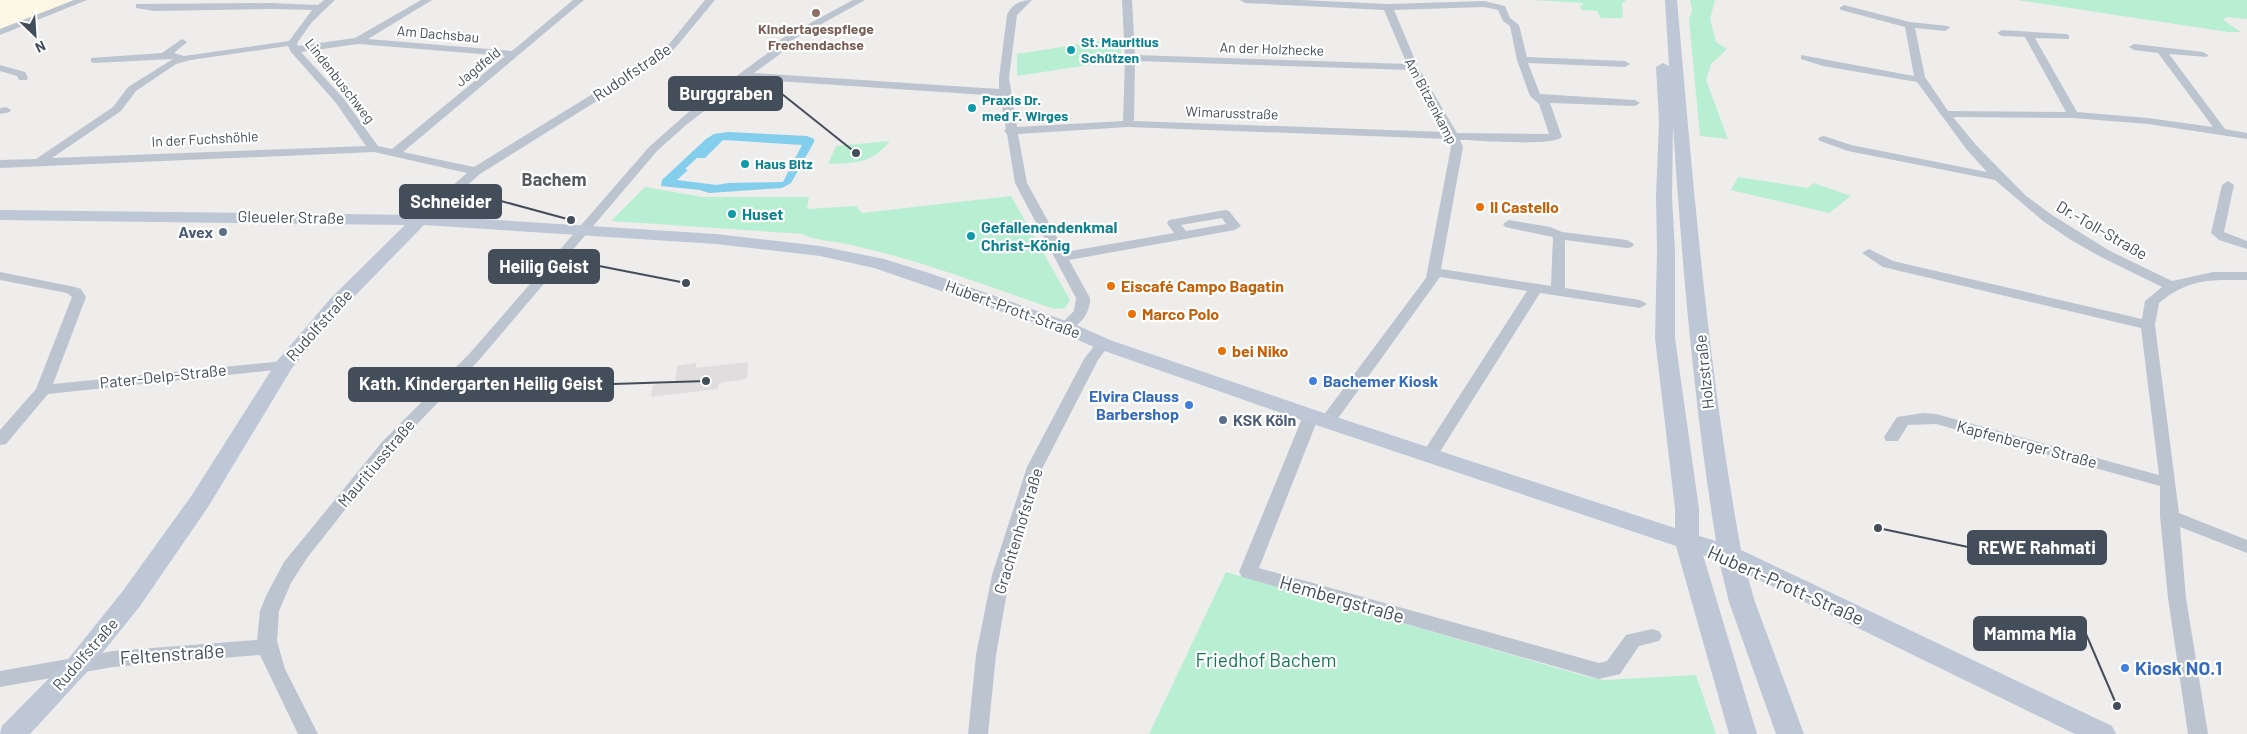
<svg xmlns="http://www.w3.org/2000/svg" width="2247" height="734" font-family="Barlow,sans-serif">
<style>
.commercial{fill:#fcf7e3}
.education{fill:#e0ddde}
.green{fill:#b8efd2}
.water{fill:#83ceed;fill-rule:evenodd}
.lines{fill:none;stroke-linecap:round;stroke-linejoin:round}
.street{fill:#bcc5cf;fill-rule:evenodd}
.secondary{fill:#bec7d6;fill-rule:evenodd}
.education-dot{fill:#8d6e63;stroke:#fff;stroke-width:2}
.culture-dot{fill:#0f9aa8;stroke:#fff;stroke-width:2}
.food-dot{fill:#e8710a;stroke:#fff;stroke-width:2}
.service-dot{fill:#5c6f8a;stroke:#fff;stroke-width:2}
.shop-dot{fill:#3f7fe0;stroke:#fff;stroke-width:2}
.labels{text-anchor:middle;stroke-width:4.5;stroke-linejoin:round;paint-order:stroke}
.far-education-label{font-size:14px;font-weight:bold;fill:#785e54;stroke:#fff}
.far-street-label{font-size:14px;fill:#444d5a;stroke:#fff}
.far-culture-label{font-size:14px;font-weight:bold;fill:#0d838f;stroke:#fff;text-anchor:start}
.street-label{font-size:16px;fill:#444d5a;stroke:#fff}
.food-label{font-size:16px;font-weight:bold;fill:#c56008;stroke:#fff;text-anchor:start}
.culture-label{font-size:16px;font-weight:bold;fill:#0d838f;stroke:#fff;text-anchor:start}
.service-label{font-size:16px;font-weight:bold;fill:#4e5e75;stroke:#fff;text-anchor:end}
.shop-label{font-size:16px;font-weight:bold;fill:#366cbe;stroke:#fff;text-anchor:start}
.far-district-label{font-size:18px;font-weight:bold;fill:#585c61;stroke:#fff}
.near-street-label{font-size:19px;fill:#444d5a;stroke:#fff}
.near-park-label{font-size:19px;fill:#147b51;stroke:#fff}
.near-shop-label{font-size:19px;font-weight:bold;fill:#366cbe;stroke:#fff;text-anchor:start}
.leader{fill:none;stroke:#444d5a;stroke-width:2}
.callout-dot{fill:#444d5a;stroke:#fff;stroke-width:2}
.callout{fill:#444d5a;stroke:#444d5a;stroke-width:2}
.callout-label{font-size:18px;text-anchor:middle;font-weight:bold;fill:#fff}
</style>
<rect width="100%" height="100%" fill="#efecec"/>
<!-- commercial -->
<path class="commercial" d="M0,0H77L0,30Z"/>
<!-- education -->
<path class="education" d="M748,362L747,379L719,383L718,389L651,397L653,385L675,382L677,366L696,363V368Z"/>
<!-- green -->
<path class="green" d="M1532,0H1625V2L1622,3L1623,18H1601L1597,11L1582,10L1579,5H1583V3Z
M1690,0H1715L1710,19L1716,42L1727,49L1711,64L1706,80L1728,139L1700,136L1689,20L1692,10Z
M2017,0H2247V19L2227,17L2223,20L2241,32H2228Z
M1105,40L1107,42L1121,40V60L1017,76V54Z
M890,141C871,164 855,163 828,164L836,146Z
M1738,177L1808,188L1814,183L1851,196L1829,213L1731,190Z
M645,187L703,197H809L807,209L856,206L862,213L1011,196L1070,300L1065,308L1054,309C987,286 920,260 851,245C840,242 811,240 803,234L611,221Z
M1226,572L1588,677L1604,680L1696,675L1716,734H1149Z"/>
<!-- water -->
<path class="water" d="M728,132L807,136L814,139V142L791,183L782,188L709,193L700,190L661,186L662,180L706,139L714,134ZM723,140L802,145L783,182L728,183L717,185L677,180L688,170L685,169L697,158H705Z"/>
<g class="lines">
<!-- street -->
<path class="street" d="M74,0H87L0,35V29Z
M324,0H335L312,22L297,43L298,46L355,38L421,0H432L368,39L512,51L573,0H584L403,152L474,167L656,55L670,43L705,0H715L676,47L664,59L480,174L424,223L420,224L414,220L416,217L467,173L374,152L0,168V160L36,159L113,107L128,87L173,59L95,63L91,62V58L162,53L182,39L187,42L174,53L184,56L289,41L312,10L272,9L154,11L136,8V4L272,3L318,5ZM358,44L505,56L392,149L378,146L344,99L301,52ZM288,46L291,52L336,103L366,146L52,158L121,111L136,91L176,64L191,60Z
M853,0H865L787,43L780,54L754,73L999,89V78L1007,15C1012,4 1020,0 1032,0L1017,15L1009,78L1017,127L1123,121L1125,58L1122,0H1132L1135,55L1407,64L1384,10L1245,3L1240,0H1301L1388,4L1484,1L1505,6L1510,18L1519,25L1527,57L1625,61L1630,64L1625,67L1528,63L1540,94L1635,100L1640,103L1635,106L1550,103L1562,137C1552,147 1477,140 1460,140L1463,147L1441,269L1551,286L1553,237L1505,227L1503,224L1509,220L1550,227L1562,232L1627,240L1634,244L1632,247L1627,248L1565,240V288L1640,300L1647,304L1640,308L1540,293L1436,458L1430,459L1424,458L1422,454L1527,291L1440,277L1334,424H1322L1320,420L1426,278L1451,147L1448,139L1128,127L1018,134L1027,183L1065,252L1174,233L1167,223L1169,220L1225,210L1229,211L1241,226L1235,230L1069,260L1090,298C1091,312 1079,328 1065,331L1058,327L1074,311L1076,298L1015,183L1007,134L1004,131L1006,129L1000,96L746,79L686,125L657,151L480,359L393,449L307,558L291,583L279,611L277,641L285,669L318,734H298L260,655L113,667L0,687V671L113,651L257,640L260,611L266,596L284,562L382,442L470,353L649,147L693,108L772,50L781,39ZM1484,7L1498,10L1503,21L1510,26L1517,60L1530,96L1539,104L1549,134L1457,133L1418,67L1394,10ZM1135,61L1410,70L1445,132L1134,121ZM1222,218L1226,224L1186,231L1181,225Z
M1844,5L1910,22L1948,26L1950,28L1945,31L1915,28L1925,77L1948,111L2066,112L2025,37L2002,36L1997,33L2002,30L2066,34L2069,35V39L2035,38L2077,112L2148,118L2213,127L2158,53L2134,50L2129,47L2134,44L2203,52L2208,55L2207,57L2169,54L2225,129L2247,133V139L2148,124L2073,118L1953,117L1976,145L2025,195L2052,215L2110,251L2172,281L2213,272H2247V280C2210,280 2189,278 2159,303L2155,325L2179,513L2247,540V553L2180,527L2186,598L2208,734H2188L2168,598L2160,516V486L1936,424L1908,425L1898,441H1886L1884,437L1897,417L1923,413L1936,414L2159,475L2141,328L1883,267L1862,253L1869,249L1893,261L2142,319L2145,301L2162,287L2101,257L2071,240L2043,221L1995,180L1848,151L1820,141L1818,139L1820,137L1824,136L1851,145L1987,172L1967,150L1917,82L1823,66L1801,59V55L1914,76L1905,27L1841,10L1839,8Z
M0,65L25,72L28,78L27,80H19L17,76L0,71Z
M6,107L11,110L10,112L0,114V108Z
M2228,181L2234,185L2224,232L2247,241V249L2219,240L2211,233L2222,185Z
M0,272L75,287L81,289L86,297L53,384L284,361L289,362L291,365L289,368L284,369L48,394L6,444L0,445V430L36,389L72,297L67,293L0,280Z
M1103,340L1110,344L1098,360L1043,467L1010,575L996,655L988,734H968L976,655L992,575L1027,467L1084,359L1098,341Z
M1311,411L1317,412L1319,416L1259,568L1599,663L1607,661L1626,635L1652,629L1659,631L1662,636L1659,641L1639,646L1620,674L1599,679L1242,577L1239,572L1303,416L1305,412Z"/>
<!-- secondary -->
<path class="secondary" d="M1665,0H1677C1693,184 1708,368 1741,550L2112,726L2116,734H2075L1747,574L1755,602L1804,734H1776L1729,602L1719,560L1703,555L1757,734H1729L1676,546L1304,421L1096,348L1058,331L874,268L820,256L716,244L424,225L345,306L292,368L208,507L140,606L87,672L30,734H0L2,726L69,658L122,592L192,495L277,361L331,298L405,225L0,220V210L420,215L716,234L820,246L884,259L929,273L1072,323L1110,340L1318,411L1675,528V509L1655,338L1657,251L1656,197L1659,121L1656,67L1663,63L1669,66ZM1673,126C1682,265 1694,404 1716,541L1699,536V509L1675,338V251L1672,197Z"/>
</g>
<!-- markers -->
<circle class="education-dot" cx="816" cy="13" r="5"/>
<g class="culture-dot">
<circle cx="1071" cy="50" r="5"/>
<circle cx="972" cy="108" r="5"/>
<circle cx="745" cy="164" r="5"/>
<circle cx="732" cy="214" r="5"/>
<circle cx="971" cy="236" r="5"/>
</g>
<g class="food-dot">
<circle cx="1480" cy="207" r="5"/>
<circle cx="1111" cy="286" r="5"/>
<circle cx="1132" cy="314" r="5"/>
<circle cx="1222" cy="351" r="5"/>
</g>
<g class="service-dot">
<circle cx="223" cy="232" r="5"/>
<circle cx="1223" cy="420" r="5"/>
</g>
<g class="shop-dot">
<circle cx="1313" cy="381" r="5"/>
<circle cx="1189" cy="405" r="5"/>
<circle cx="2125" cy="668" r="5"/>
</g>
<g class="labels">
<!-- far-education labels -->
<g class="far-education-label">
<text x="816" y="34">Kindertagespflege<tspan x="816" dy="16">Frechendachse</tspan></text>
</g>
<!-- far-street labels -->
<g class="far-street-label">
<text transform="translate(438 34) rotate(5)" y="5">Am Dachsbau</text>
<text transform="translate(1272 49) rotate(2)" y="5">An der Holzhecke</text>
<text transform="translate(478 67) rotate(-39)" y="5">Jagdfeld</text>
<text transform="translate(340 81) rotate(52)" y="5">Lindenbuschweg</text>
<text transform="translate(1431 101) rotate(62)" y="5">Am Bitzenkamp</text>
<text transform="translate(1232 113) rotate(2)" y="5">Wimarusstraße</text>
<text transform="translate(205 139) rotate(-3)" y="5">In der Fuchshöhle</text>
</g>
<!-- far-culture labels -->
<g class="far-culture-label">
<text x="1081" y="47">St. Mauritius<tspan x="1081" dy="16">Schützen</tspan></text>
<text x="982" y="105">Praxis Dr.<tspan x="982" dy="16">med F. Wirges</tspan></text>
<text x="755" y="169">Haus Bitz</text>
</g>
<!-- street labels -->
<g class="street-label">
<text transform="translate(632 72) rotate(-34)" y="6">Rudolfstraße</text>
<text transform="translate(291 217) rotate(1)" y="6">Gleueler Straße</text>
<text transform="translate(2102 230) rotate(30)" y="6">Dr.-Toll-Straße</text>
<text transform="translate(1013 309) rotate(20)" y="6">Hubert-Prott-Straße</text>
<text transform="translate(319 325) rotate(-48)" y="6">Rudolfstraße</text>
<text transform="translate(1704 372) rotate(-96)" y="6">Holzstraße</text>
<text transform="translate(163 376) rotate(-6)" y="6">Pater-Delp-Straße</text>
<text transform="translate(2027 444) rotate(15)" y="6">Kapfenberger Straße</text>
<text transform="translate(376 463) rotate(-50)" y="6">Mauritiusstraße</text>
<text transform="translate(1018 531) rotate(-73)" y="6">Grachtenhofstraße</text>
<text transform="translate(85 654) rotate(-49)" y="6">Rudolfstraße</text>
</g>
<!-- food labels -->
<g class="food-label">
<text x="1490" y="213">Il Castello</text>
<text x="1121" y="292">Eiscafé Campo Bagatin</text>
<text x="1142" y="320">Marco Polo</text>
<text x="1232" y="357">bei Niko</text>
</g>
<!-- culture labels -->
<g class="culture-label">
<text x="742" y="220">Huset</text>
<text x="981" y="233">Gefallenendenkmal<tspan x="981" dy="18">Christ-König</tspan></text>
</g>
<!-- service labels -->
<g class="service-label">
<text x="213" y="238">Avex</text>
<text x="1233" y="426" text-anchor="start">KSK Köln</text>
</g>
<!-- shop labels -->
<g class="shop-label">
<text x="1323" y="387">Bachemer Kiosk</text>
<text x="1179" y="402" text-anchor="end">Elvira Clauss<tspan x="1179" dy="18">Barbershop</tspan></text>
</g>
<!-- far-district labels -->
<g class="far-district-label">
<text x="554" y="186">Bachem</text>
</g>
<!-- near-street labels -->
<g class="near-street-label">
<text transform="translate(1786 585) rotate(24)" y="7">Hubert-Prott-Straße</text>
<text transform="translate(1342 599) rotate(16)" y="7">Hembergstraße</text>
<text transform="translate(172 654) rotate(-4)" y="7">Feltenstraße</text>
</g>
<!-- near-park labels -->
<g class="near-park-label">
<text x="1266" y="667">Friedhof Bachem</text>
</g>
<!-- near-shop labels -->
<g class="near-shop-label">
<text x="2135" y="675">Kiosk NO.1</text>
</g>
</g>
<!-- callouts -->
<path class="leader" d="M856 153L782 94M571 220L501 201M686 283L599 266M706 381L613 384M1878 528L1968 547M2117 706L2086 634"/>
<g class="callout-dot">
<circle cx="856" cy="153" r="5"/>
<circle cx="571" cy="220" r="5"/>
<circle cx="686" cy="283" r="5"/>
<circle cx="706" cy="381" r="5"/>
<circle cx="1878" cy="528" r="5"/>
<circle cx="2117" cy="706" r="5"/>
</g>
<g class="callout">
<rect x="669" y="77" width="113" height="33" rx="5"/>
<rect x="400" y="185" width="101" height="33" rx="5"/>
<rect x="489" y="250" width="110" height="33" rx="5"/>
<rect x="349" y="368" width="264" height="33" rx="5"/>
<rect x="1968" y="531" width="138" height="33" rx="5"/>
<rect x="1974" y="617" width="112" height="33" rx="5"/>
</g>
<g class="callout-label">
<text x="726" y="100">Burggraben</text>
<text x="451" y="208">Schneider</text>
<text x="544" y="273">Heilig Geist</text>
<text x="481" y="390">Kath. Kindergarten Heilig Geist</text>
<text x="2037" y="554">REWE Rahmati</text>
<text x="2030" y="640">Mamma Mia</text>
</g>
<!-- north arrow -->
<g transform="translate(35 35) rotate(155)" stroke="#ffffff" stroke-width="4" paint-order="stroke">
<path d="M0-4L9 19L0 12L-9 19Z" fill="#444d5a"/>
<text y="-8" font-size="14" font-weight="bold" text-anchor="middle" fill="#444d5a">N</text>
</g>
</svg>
